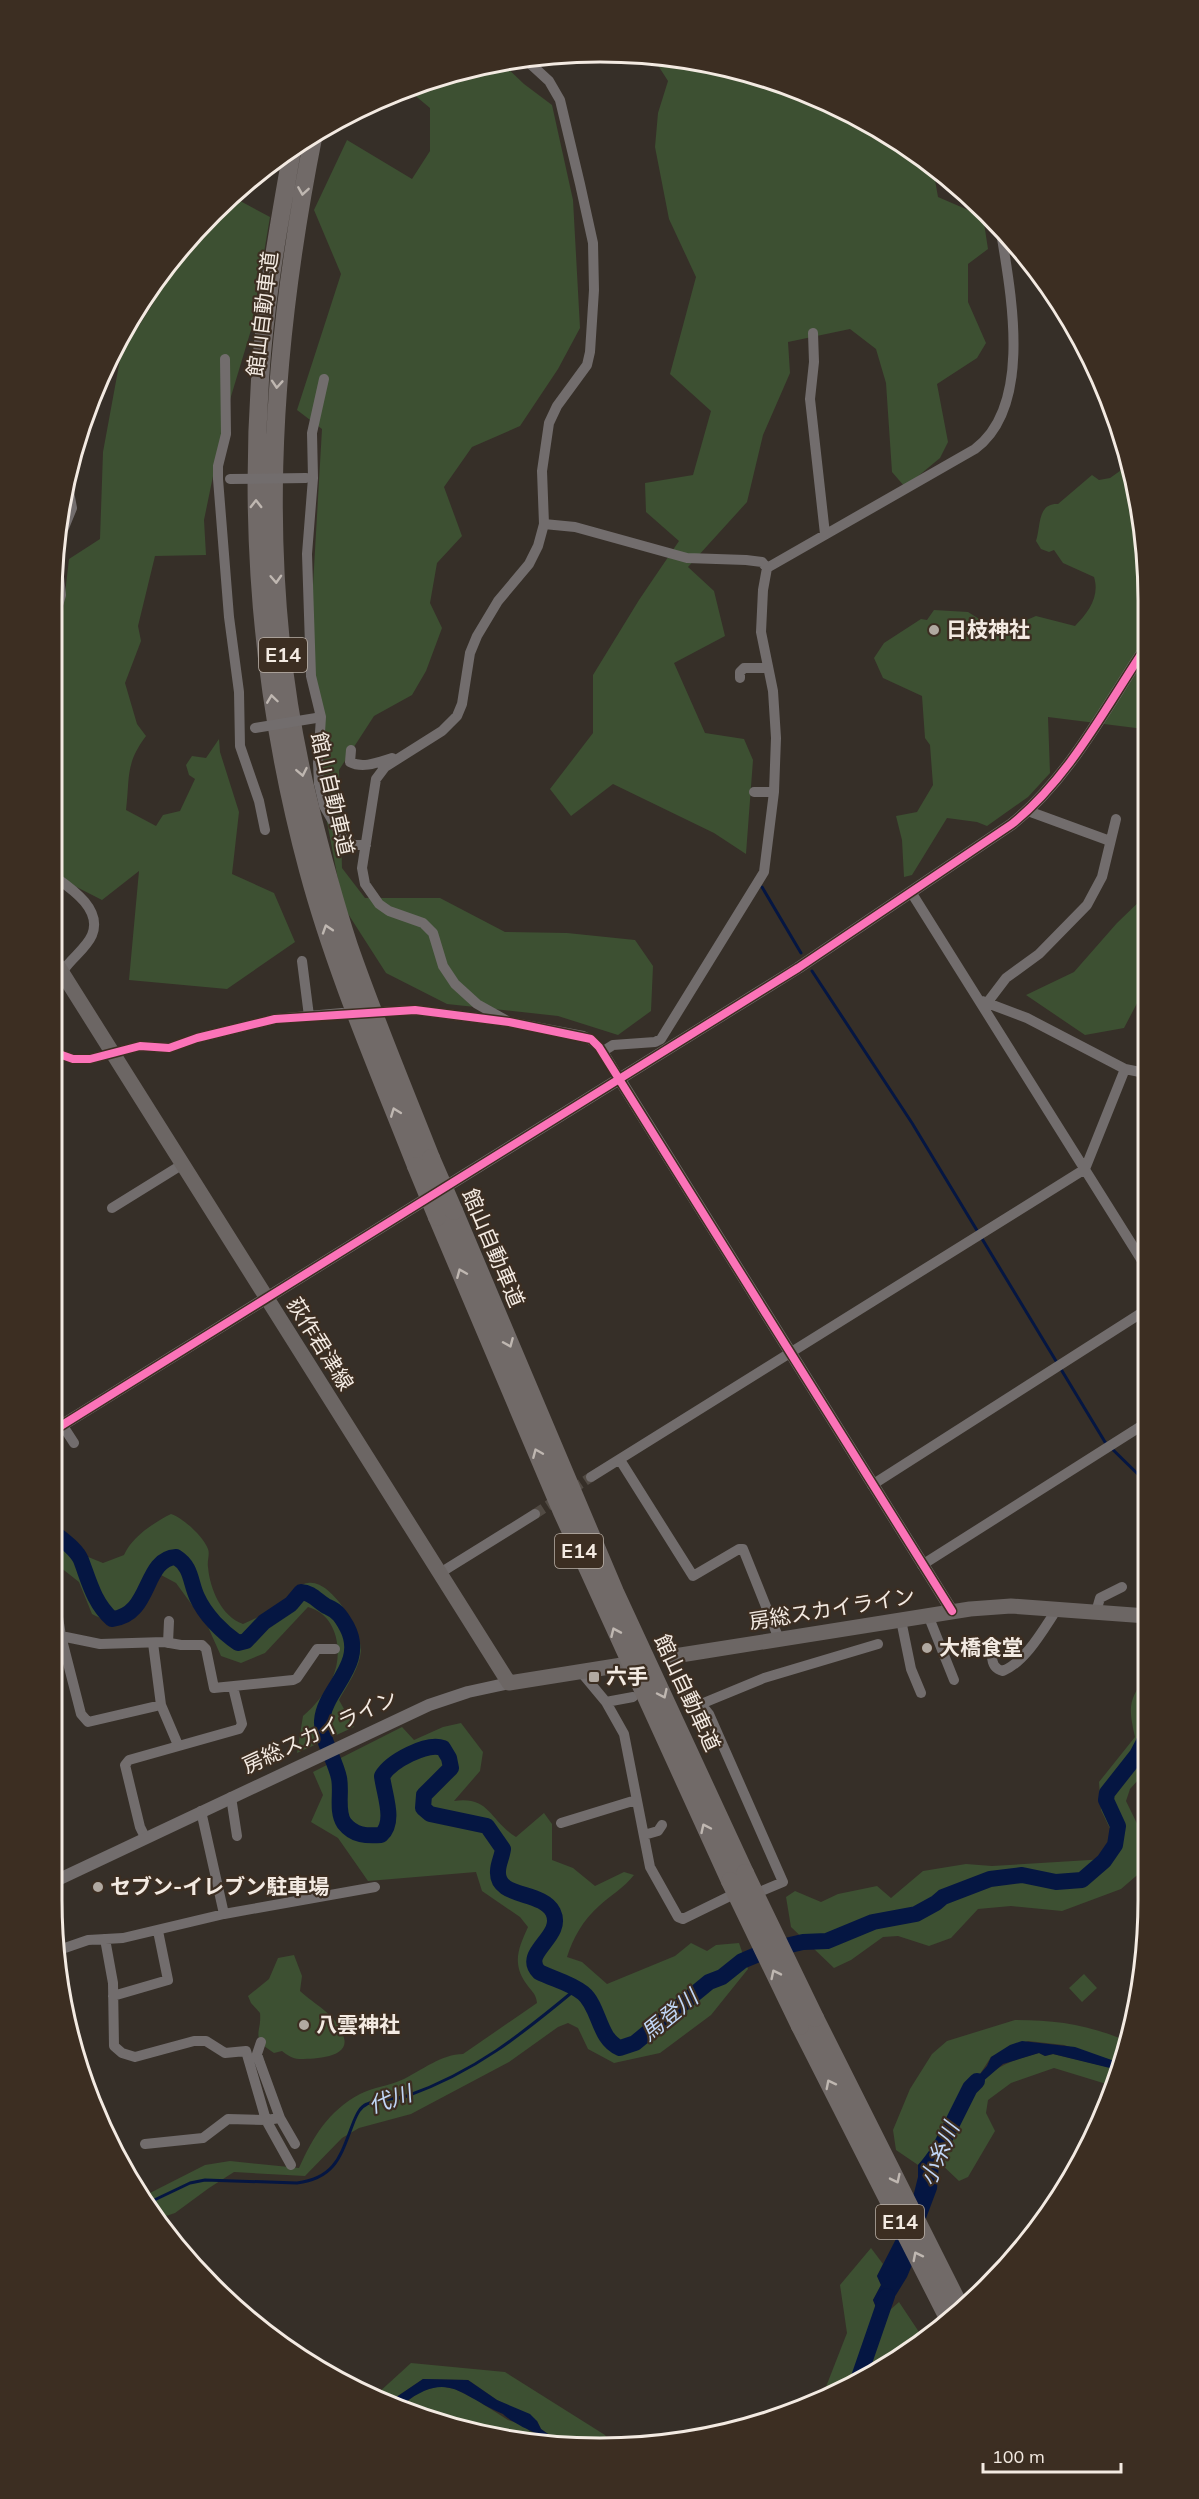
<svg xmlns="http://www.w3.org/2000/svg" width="1199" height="2499" font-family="Mulish,'Noto Sans JP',sans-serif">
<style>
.green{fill:#3d5032}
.water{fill:#051642}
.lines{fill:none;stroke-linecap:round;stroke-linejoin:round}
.stream{stroke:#051642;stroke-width:3}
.river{stroke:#051642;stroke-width:16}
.minor-tunnel{stroke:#524b44;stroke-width:10;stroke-dasharray:10 5;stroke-linecap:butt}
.minor{stroke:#726d6d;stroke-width:10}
.tertiary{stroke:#726d6d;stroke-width:12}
.secondary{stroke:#6c6664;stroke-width:15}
.motorway{stroke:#716a68;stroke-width:18}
.minor-bridge{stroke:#726d6d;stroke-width:10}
.motorway-bridge{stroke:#716a68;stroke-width:18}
.cycleway-casing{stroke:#3c2e22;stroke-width:11}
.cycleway{stroke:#fb73b8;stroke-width:8}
.oneway{stroke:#bfb7b1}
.poi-dot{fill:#b1a9a1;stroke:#3c2e22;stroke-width:2}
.labels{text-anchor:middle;stroke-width:4.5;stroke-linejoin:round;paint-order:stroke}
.shield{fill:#3c2e22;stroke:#bcb2a8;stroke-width:1.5}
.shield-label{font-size:20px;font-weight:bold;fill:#f3eae2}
.street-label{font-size:21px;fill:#f3eae2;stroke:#3c2e22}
.poi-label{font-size:21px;font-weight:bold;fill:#f3eae2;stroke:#3c2e22;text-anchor:start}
.water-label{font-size:22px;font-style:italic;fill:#c1d6f7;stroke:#3c2e22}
.rim{fill:none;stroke:#f3eae2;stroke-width:3}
</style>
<rect width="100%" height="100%" fill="#362f28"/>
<!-- green -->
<path class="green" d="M652,56L707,62L810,93L932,163L938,197L968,210L984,223L988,249L968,264V302L986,343L977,358L937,384L948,442L940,458L905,487L892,472L886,383L876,349L850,329L788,342L790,373L763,435L747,502L688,567L714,591L725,636L674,663L705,733L744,739L753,760L746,854L714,833L613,784L571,816L550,789L593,733V675L639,600L679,541L646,512L645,483L693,475L711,411L670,374L696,277L669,219L655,147L658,113L668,81Z
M493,61H500L524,84L552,105L573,200L580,328L558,369L520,426L472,447L444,487L462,536L437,563L430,603L442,628L426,671L412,695L374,716L339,770L342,868L365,898H440L505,932L567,933L635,940L653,966L651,1011L618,1035L558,1016L447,1004L386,973L343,906L324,806L310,637L322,429L297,410L341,274L314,210L347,140L412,179L430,151V108L406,88Z
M231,196L270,217L251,330L226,413L204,520L206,555L155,556L138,626L141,641L125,683L137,724L146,736C125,764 130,777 126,810L156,826L163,815L180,811L195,779L189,775L186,765L192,756L206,758L219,739L220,752L239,812L232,874L274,893L295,942L227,989L129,980L139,871L102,900L51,874V756L54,752L51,746V639L61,628L69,559L100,539L103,452L121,354L154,302L158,277L212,211Z
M1127,466L1143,528L1144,729L1048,717L1050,773L1028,797L987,826L977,822L947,818L912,875L904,877L902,840L896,816L917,812L933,785L930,745L925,738L922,696L883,678L874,658L884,643L921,619L927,620L934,610L968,612L989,625L1003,630L1036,616L1075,626C1089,612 1100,596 1094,577L1063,563L1054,550L1049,552L1041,549L1036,541C1041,526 1037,503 1058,504L1092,475L1099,480L1110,478Z
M1145,896V988L1124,1028L1085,1035L1026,995L1074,972L1117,923Z
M171,1514C183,1518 203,1536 208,1549C210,1554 207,1561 208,1567C210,1589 221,1616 243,1624C262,1616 278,1607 293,1593C298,1589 302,1583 308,1583C331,1579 361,1630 361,1650C360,1668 347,1685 339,1700L354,1727L297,1753L303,1716C315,1706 325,1693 332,1679C344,1653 338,1615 308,1607L265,1653L241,1663L221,1656L208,1627L176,1583L161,1575C135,1600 145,1641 92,1614L79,1582L51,1560V1534L66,1548L103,1563L124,1555C132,1537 153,1523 171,1514Z
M1147,1677L1148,1769L1130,1789L1126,1801L1145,1840L1142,1871L1121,1889L1062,1911L1011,1906L978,1909L951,1938L929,1946L898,1936L883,1937L851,1960L834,1968L791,1927L786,1897L795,1891L821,1902L838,1894L877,1886L891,1898L923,1871L966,1864L992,1866L1106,1859L1114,1837L1101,1810L1099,1782L1135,1737C1129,1710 1127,1699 1147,1677Z
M461,1723L483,1752L480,1771L454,1801C490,1796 489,1820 516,1837L544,1813L552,1824V1860L573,1868L595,1886L624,1872L634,1875C624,1888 611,1895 599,1906C583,1920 573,1938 567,1957L582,1962L607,1984L675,1956L691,1943L707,1951L716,1945L739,1943L748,1969L711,2015L660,2053L614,2063L588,2049L578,2028L568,2023L558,2027L509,2062L411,2114L359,2128L342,2138L305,2176L234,2172L209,2188L175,2213L157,2219L144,2196L205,2165L230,2161L299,2168C313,2137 328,2111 360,2094C373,2087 390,2086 404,2079C422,2070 442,2054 463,2054L537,2003C536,1993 531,1991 525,1982C512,1962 519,1947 528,1927L520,1917L482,1891L476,1872L368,1881L338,1838L311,1822L323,1795L313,1772L402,1727L414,1740L443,1727Z
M294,1955L302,1976L300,1991C316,2006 338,2015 344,2038C350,2059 310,2059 299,2059C293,2059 287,2055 282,2051L274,2053C249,2037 262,2034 260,2013L251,2003L248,1996L269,1979L278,1958Z
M1084,1974L1097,1988L1082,2002L1069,1988Z
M1015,2020C1057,2020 1089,2025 1127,2041L1120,2063L1064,2045L1028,2041L991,2057L978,2077L977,2090C988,2067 1017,2059 1039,2053L1045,2056L1053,2054L1116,2069L1118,2070L1113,2086L1054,2068L1011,2083L988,2100L986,2113L995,2131L968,2177L959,2181L939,2162L943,2147L935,2142L930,2151L918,2165L896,2150L893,2130L910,2089L932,2054L947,2041Z
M871,2248L883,2264L877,2276L881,2285L873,2300L877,2310L883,2316L899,2302L921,2335L842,2391L822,2397L847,2333L840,2285Z
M411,2363L505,2372L605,2435L609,2441L555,2439L541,2429L537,2421L497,2400L468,2380L423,2379L392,2400L377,2394Z
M439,2386L455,2389L475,2399L508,2420L523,2425L530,2431L547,2439L492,2437L404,2404L419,2392Z"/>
<!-- water -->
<path class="water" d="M1022,2041L1075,2047L1120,2063L1118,2070L1053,2054L1045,2056L1039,2053L1003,2064L981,2083L968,2099H964L967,2089L987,2066L991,2057L1010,2045Z
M948,2131L940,2151L937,2189L925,2221L913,2197L918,2177V2165C929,2153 935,2139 948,2131Z
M897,2237L912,2265L907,2277L883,2316L880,2317L873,2300L881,2285L877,2276Z
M423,2379L468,2380L497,2400L530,2414L537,2421L541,2429L555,2439C545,2439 510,2422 503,2414C460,2396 449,2369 403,2404L392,2400Z"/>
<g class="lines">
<!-- stream -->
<path class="stream" d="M762,887L801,953
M812,971L912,1123L1105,1442L1147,1483
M148,2203L190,2183L205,2180L297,2183C337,2178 341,2154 354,2121C357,2114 360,2107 367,2104C379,2098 395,2100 407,2096C475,2072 522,2034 576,1989"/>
<!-- river -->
<path class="river" d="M51,1530C61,1539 76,1548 81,1560C89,1581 94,1603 112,1619C152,1615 143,1559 176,1557C192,1567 190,1582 197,1597C205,1615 222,1632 238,1643L246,1641L264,1622L291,1604L301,1592C312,1592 319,1603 328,1607C338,1611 342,1618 347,1627C367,1665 324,1689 322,1721C321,1740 335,1759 339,1778C342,1792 336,1811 344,1823C354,1836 367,1836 381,1835C396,1822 384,1794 382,1776C391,1761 427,1742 443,1748L449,1758L451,1768L424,1795L423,1808L430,1814L487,1826L503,1849C502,1857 498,1864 498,1871C496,1899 542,1890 553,1912C565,1937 520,1952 539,1972C553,1979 571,1983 583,1993C600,2007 598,2039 620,2048L635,2043L709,1982L722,1977L742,1961L768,1950L803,1942L827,1941L873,1922L916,1914L936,1903L943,1897L990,1879L1022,1875L1056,1882L1082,1880L1104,1861L1115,1845L1118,1826L1106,1800L1107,1793L1137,1755L1147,1736
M939,2150L970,2088L977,2081
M858,2380L887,2296"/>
<!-- minor-tunnel -->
<path class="minor-tunnel" d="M369,1012L396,1011
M535,1514L591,1477"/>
<!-- minor -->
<path class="minor" d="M813,333L814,362L810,399L825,534
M225,359L226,434L218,466V479L229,617L239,692L240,746L259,801L265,830
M324,379L312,433L313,478L307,554L311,676L321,717L318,763L319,784L324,806L343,839L354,845H366
M544,524L575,527L687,558L746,560L762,562L767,568
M56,547L72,508L66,476
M51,629L61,595L56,549
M740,678V672L744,668H767
M351,750L350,762C363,769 379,762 392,758
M754,792H774
M1028,811L1110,841
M911,892L1146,1267
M302,961L309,1016
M982,1001L1027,1018L1125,1069L1145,1073
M987,1003L1006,978L1039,954L1087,905L1102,877L1116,819
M396,1011L415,1010L509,1022L583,1036C601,1042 610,1064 620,1080
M51,1015C52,1001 55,983 63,971C71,958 86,949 92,935C103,908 69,887 51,874
M509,1022L477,1004L455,984L443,966L433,933L423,923L389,911L379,904L365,884L362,868L376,779L385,767L442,731L457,716L462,704L470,653L477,636L498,601L529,564L538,546L544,524L542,471L549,423L557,406L587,365L590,352L594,290L593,243L580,184L560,100L549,81L524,58
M51,1037L55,1048L59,1054L73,1059H90L140,1046L169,1048L197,1038L275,1019L342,1013
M602,1052L613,1045L655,1042L661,1039L764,872L774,792L776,738L773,691L761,632L763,590L767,568L975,449C1033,406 1011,294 1001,232
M112,1208L183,1164
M63,1426L74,1443
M620,1460L693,1576L739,1549H743L779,1639
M591,1477L1085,1169L1125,1069
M872,1485L1146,1310
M922,1565L1146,1423
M51,1573L61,1636L81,1714L88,1722L161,1705
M440,1573L535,1514
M1096,1612L1100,1598L1122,1587
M928,1615L954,1680
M901,1620L911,1669L921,1693
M51,1637L61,1636L100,1644L164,1642L181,1645H202L206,1649L214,1688L293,1680L297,1678L317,1649H335
M153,1643L161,1705L178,1745
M168,1643L169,1621
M992,1655C992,1663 994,1669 1003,1671C1026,1661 1043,1630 1057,1609
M581,1672L606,1702L624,1734L650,1867L678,1917L683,1919L728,1897
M683,1694L701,1704L709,1714L783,1882L764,1890
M606,1702L633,1697
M701,1704L764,1678L878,1644
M231,1797L237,1836
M201,1811L224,1914
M561,1823L636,1800
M644,1835L658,1831L662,1825
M145,1837L140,1827L125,1765L129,1760L239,1729L242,1724L234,1691
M105,1939L113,1983L114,2046L122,2053L135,2057L194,2041H206L225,2053L246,2051L266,2120L291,2165
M59,1950L88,1940L123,1938L224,1914L375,1887
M113,1996L168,1980L158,1931
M261,2042L257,2054L260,2063L280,2118L295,2144
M145,2144L203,2138L228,2119L266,2120L280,2118"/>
<!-- tertiary -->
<path class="tertiary" d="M620,1080L952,1611
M51,1432L798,968L1012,824C1069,778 1104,710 1144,650
M51,1883L429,1705L468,1692L509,1683"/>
<!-- secondary -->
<path class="secondary" d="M51,955L509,1683L622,1665
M668,1657L970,1609L1011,1606L1147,1616"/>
<!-- motorway -->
<path class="motorway" d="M314,133C270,353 254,579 308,799C320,848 333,898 349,946C374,1018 403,1087 431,1158
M293,145C279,223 265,301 260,380C249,544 265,710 308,870C335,971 378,1069 416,1166
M454,1211L615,1592L745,1873
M437,1217L562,1512L730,1881
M815,2018L960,2307
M800,2026L947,2316"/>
<!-- minor-bridge -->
<path class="minor-bridge" d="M230,479L306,478
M255,728L316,718"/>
<!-- motorway-bridge -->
<path class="motorway-bridge" d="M431,1158L454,1211
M416,1166L437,1217
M745,1873L815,2018
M730,1881L800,2026"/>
<!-- cycleway casing -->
<g class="cycleway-casing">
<path id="cycleway" d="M51,1037L55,1048L59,1054L73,1059H90L140,1046L169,1048L197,1038L275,1019L415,1010L509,1022L591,1039L599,1047L952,1611
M51,1432L798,968L1012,824C1069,778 1104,710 1144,650"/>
</g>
<!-- cycleway -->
<use href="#cycleway" class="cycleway"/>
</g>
<!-- one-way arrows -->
<defs><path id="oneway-chevron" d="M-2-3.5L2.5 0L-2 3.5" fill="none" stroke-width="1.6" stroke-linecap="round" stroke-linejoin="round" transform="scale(1.5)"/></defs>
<g class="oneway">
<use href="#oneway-chevron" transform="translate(303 191) rotate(99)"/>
<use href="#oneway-chevron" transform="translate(277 384) rotate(94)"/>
<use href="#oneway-chevron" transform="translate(256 504) rotate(-90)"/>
<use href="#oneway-chevron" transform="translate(276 579) rotate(87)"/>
<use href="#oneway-chevron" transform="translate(272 699) rotate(-98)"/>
<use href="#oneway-chevron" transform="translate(302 772) rotate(79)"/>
<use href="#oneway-chevron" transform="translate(327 929) rotate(-108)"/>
<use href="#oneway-chevron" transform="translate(395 1112) rotate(-111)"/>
<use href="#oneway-chevron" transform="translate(461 1273) rotate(-113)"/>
<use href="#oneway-chevron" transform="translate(509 1343) rotate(67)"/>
<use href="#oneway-chevron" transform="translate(537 1453) rotate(-113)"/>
<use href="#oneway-chevron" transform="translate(615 1632) rotate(-114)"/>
<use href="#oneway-chevron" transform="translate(663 1694) rotate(65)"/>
<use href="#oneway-chevron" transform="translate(705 1828) rotate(-115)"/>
<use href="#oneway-chevron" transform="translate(775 1974) rotate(-116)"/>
<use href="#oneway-chevron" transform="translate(830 2084) rotate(-117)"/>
<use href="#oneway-chevron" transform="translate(896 2179) rotate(64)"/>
<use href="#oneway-chevron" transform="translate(917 2256) rotate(-117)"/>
</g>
<!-- markers -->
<g class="poi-dot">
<circle cx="934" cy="630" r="6"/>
<circle cx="927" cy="1648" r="6"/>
<rect x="588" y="1671" width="12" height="12" rx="3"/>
<circle cx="98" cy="1887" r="6"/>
<circle cx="304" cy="2025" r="6"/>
</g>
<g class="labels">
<!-- shield labels -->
<g class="shield">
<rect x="259" y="638" width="48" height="34" rx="4.5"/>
<rect x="555" y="1534" width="48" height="34" rx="4.5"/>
<rect x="876" y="2205" width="48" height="34" rx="4.5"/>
</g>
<g class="shield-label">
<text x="283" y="662">E14</text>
<text x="579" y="1558">E14</text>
<text x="900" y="2229">E14</text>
</g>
<!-- street labels -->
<g class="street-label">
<text transform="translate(263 314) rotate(-83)" y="7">館山自動車道</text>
<text transform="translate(332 794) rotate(77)" y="7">館山自動車道</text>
<text transform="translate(493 1248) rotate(67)" y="7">館山自動車道</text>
<text transform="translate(320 1344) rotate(58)" y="7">荻作君津線</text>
<text transform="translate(832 1609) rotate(-9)" y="7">房総スカイライン</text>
<text transform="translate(687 1693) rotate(65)" y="7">館山自動車道</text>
<text transform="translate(320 1732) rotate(-25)" y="7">房総スカイライン</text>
</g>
<!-- poi labels -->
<g class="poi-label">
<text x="946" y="637">日枝神社</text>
<text x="939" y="1655">大橋食堂</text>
<text x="606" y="1684">六手</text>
<text x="110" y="1894">セブン-イレブン駐車場</text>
<text x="316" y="2032">八雲神社</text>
</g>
<!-- water labels -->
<g class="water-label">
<text transform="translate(669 2015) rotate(-39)" y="8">馬登川</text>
<text transform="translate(390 2099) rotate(-18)" y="8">代川</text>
<text transform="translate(939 2154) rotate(-67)" y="8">小糸川</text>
</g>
</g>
<!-- crop -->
<path d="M0 0H1199V2499H0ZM600 62H600A538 538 0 0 1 1138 600V1900A538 538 0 0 1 600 2438H600A538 538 0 0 1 62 1900V600A538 538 0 0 1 600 62Z" fill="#3c2e22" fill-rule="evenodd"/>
<path class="rim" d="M600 62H600A538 538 0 0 1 1138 600V1900A538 538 0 0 1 600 2438H600A538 538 0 0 1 62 1900V600A538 538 0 0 1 600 62Z"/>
<!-- scale -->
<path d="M983 2463v9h138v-9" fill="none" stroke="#f3eae2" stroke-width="3"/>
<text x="992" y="2463" font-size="18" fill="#f3eae2" stroke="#3c2e22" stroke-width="4.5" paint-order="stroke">100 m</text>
</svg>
